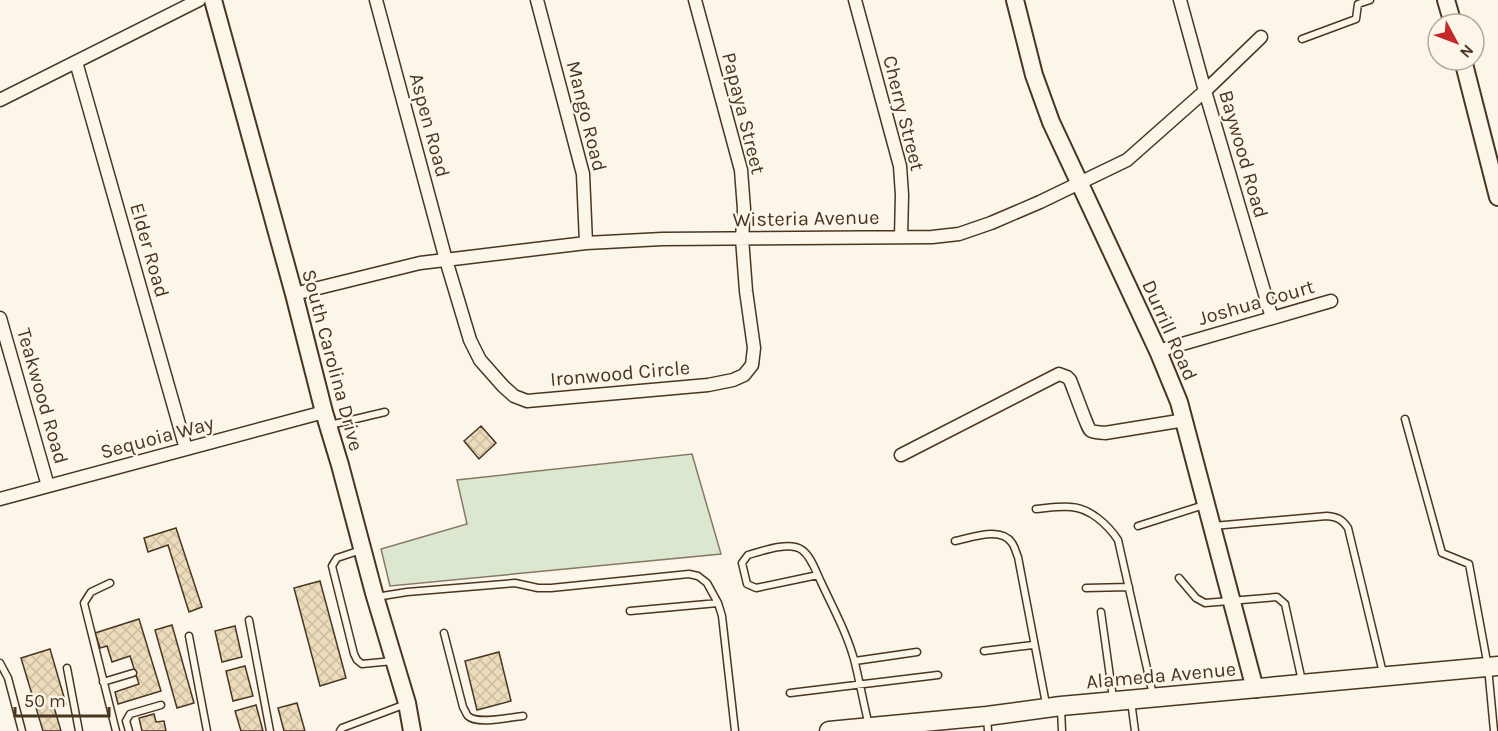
<svg xmlns="http://www.w3.org/2000/svg" width="1498" height="731" font-family="Karla,sans-serif">
<style>
.park{fill:#dce7d0;stroke:#887966;stroke-width:1.5}
.building{fill:url(#building-cross-hatch);stroke:#4a3520;stroke-width:1.5}
.lines{fill:none;stroke-linecap:round;stroke-linejoin:round}
.lane-casing{stroke:#4a3520;stroke-width:9}
.street-casing{stroke:#4a3520;stroke-width:15}
.secondary-casing{stroke:#4a3520;stroke-width:20}
.primary-casing{stroke:#4a3520;stroke-width:21}
.lane{stroke:#fbf6e9;stroke-width:6}
.street{stroke:#fbf6e9;stroke-width:12}
.secondary{stroke:#fbf6e9;stroke-width:16}
.primary{stroke:#fbf6e9;stroke-width:18}
.labels{text-anchor:middle;stroke-width:4.5;stroke-linejoin:round;paint-order:stroke}
.street-label{font-size:20px;fill:#4a3520;stroke:#fbf6e9}
</style>
<defs>
<pattern id="building-cross-hatch" width="8" height="8" patternUnits="userSpaceOnUse" patternTransform="scale(1.5)"><rect width="8" height="8" fill="#ecdcbc"/><path d="M0 0l8 8M0 8l8-8" fill="none" stroke="#ccbda1"/></pattern>
</defs>
<rect width="100%" height="100%" fill="#fbf6e9"/>
<!-- park -->
<path class="park" d="M692,454L721,554L390,586L381,549L467,524L457,480Z"/>
<!-- building -->
<path class="building" d="M481,426L496,443L479,459L464,441Z
M176,528L202,607L189,612L168,545L148,552L144,538Z
M320,581L346,678L320,686L294,588Z
M139,619L161,691L118,704L115,692L139,684L130,656L112,662L107,646L100,648L95,633Z
M172,625L194,703L177,708L155,630Z
M235,626L242,657L222,662L215,631Z
M50,649L66,704L54,707L61,731H43L21,658Z
M499,652L511,701L477,710L465,661Z
M245,666L253,696L233,701L226,671Z
M297,703L305,731H284L278,708Z
M256,705L263,731H241L235,711Z
M154,714L156,722L164,721L166,731H142L139,718Z"/>
<g class="lines">
<!-- lane casing -->
<g class="lane-casing">
<path id="lane" d="M1302,39L1356,19L1358,4L1370,0
M1405,419L1442,553L1469,564L1488,667L1494,731
M330,425L385,412
M1036,509C1047,508 1060,506 1071,507C1090,508 1108,525 1118,540L1153,695
M1138,526L1204,505
M1213,526L1327,516C1337,517 1342,519 1348,528L1383,673
M955,541C971,538 1001,526 1012,543C1015,547 1016,553 1018,557L1046,704
M361,550L337,558L332,566L354,654L357,660L362,664L393,661
M818,575L756,588L747,584L742,563L748,555C762,551 789,541 802,550C811,556 816,572 821,582C833,608 848,635 855,663C860,684 864,705 869,726
M1179,578L1196,598L1205,603L1277,597L1285,604L1302,681
M110,583L91,592L84,603L116,731
M1086,588L1129,587
M376,597L407,592L515,583L538,588H551L689,574L698,576L707,583L718,603L722,616L735,731
M630,611L718,603
M1101,612L1113,698
M249,620L270,731
M444,633L463,707C465,710 466,714 468,716C477,725 511,717 523,716
M189,636L207,731
M984,651L1033,645
M855,661L917,652
M0,663L8,678L22,731
M67,668L79,731
M103,682L133,673
M790,693L938,675
M1131,701L1135,731
M1061,709L1062,731
M987,717L988,731
M129,731L126,721L130,714L161,705
M340,731L342,728L406,704"/>
</g>
<!-- street casing -->
<g class="street-casing">
<path id="street" d="M376,0L446,260L470,340L480,360L503,386L514,396L527,401L708,385L733,380L744,375L752,365L754,348L746,291L742,238L744,209L741,170L695,0
M537,0L583,174L586,243
M855,0L900,166L902,195L901,237
M1180,0L1205,91L1272,318
M76,62L186,449
M0,100L199,0
M294,294L420,263L586,243L662,239L932,237L959,234L991,223L1040,202L1127,160L1205,91L1261,37
M0,318L48,486
M1158,351L1331,301
M901,455L1059,374L1067,377L1070,380C1073,387 1088,429 1090,430C1094,433 1100,432 1105,433L1185,420
M0,499L324,412"/>
</g>
<!-- secondary casing -->
<g class="secondary-casing">
<path id="secondary" d="M213,0L294,294L324,412L340,465L374,593L407,703L412,731
M1015,0L1034,75L1051,122L1158,351L1179,402L1255,689
M1446,0L1453,24
M1463,60L1498,197"/>
</g>
<!-- primary casing -->
<g class="primary-casing">
<path id="primary" d="M829,731L987,716L1061,706L1498,666"/>
</g>
<!-- lane -->
<use href="#lane" class="lane"/>
<!-- street -->
<use href="#street" class="street"/>
<!-- secondary -->
<use href="#secondary" class="secondary"/>
<!-- primary -->
<use href="#primary" class="primary"/>
</g>
<g class="labels">
<!-- street labels -->
<g class="street-label">
<text transform="translate(744 113) rotate(76)" y="7">Papaya Street</text>
<text transform="translate(904 113) rotate(76)" y="7">Cherry Street</text>
<text transform="translate(587 116) rotate(76)" y="7">Mango Road</text>
<text transform="translate(430 125) rotate(75)" y="7">Aspen Road</text>
<text transform="translate(1244 154) rotate(74)" y="7">Baywood Road</text>
<text transform="translate(806 218) rotate(-1)" y="7">Wisteria Avenue</text>
<text transform="translate(150 250) rotate(74)" y="7">Elder Road</text>
<text transform="translate(1256 302) rotate(-16)" y="7">Joshua Court</text>
<text transform="translate(1170 330) rotate(66)" y="7">Durrill Road</text>
<text transform="translate(333 360) rotate(75)" y="7">South Carolina Drive</text>
<text transform="translate(620 373) rotate(-5)" y="7">Ironwood Circle</text>
<text transform="translate(43 396) rotate(74)" y="7">Teakwood Road</text>
<text transform="translate(157 437) rotate(-15)" y="7">Sequoia Way</text>
<text transform="translate(1161 675) rotate(-5)" y="7">Alameda Avenue</text>
</g>
</g>
<!-- north arrow -->
<g transform="translate(1456 42) rotate(131)"><circle r="28" fill="#fbf6e9" stroke="#b4a999" stroke-width="1.5"/>
<path d="M0-4.5L10 22L0 15L-10 22Z" fill="#c62828"/>
<text y="-9" font-size="16" font-weight="bold" text-anchor="middle" fill="#4a3520">N</text>
</g>
<!-- scale -->
<path d="M15 707v9h94v-9" fill="none" stroke="#4a3520" stroke-width="3"/>
<text x="24" y="707" font-size="18" fill="#4a3520" stroke="#fbf6e9" stroke-width="4.5" paint-order="stroke">50 m</text>
</svg>
